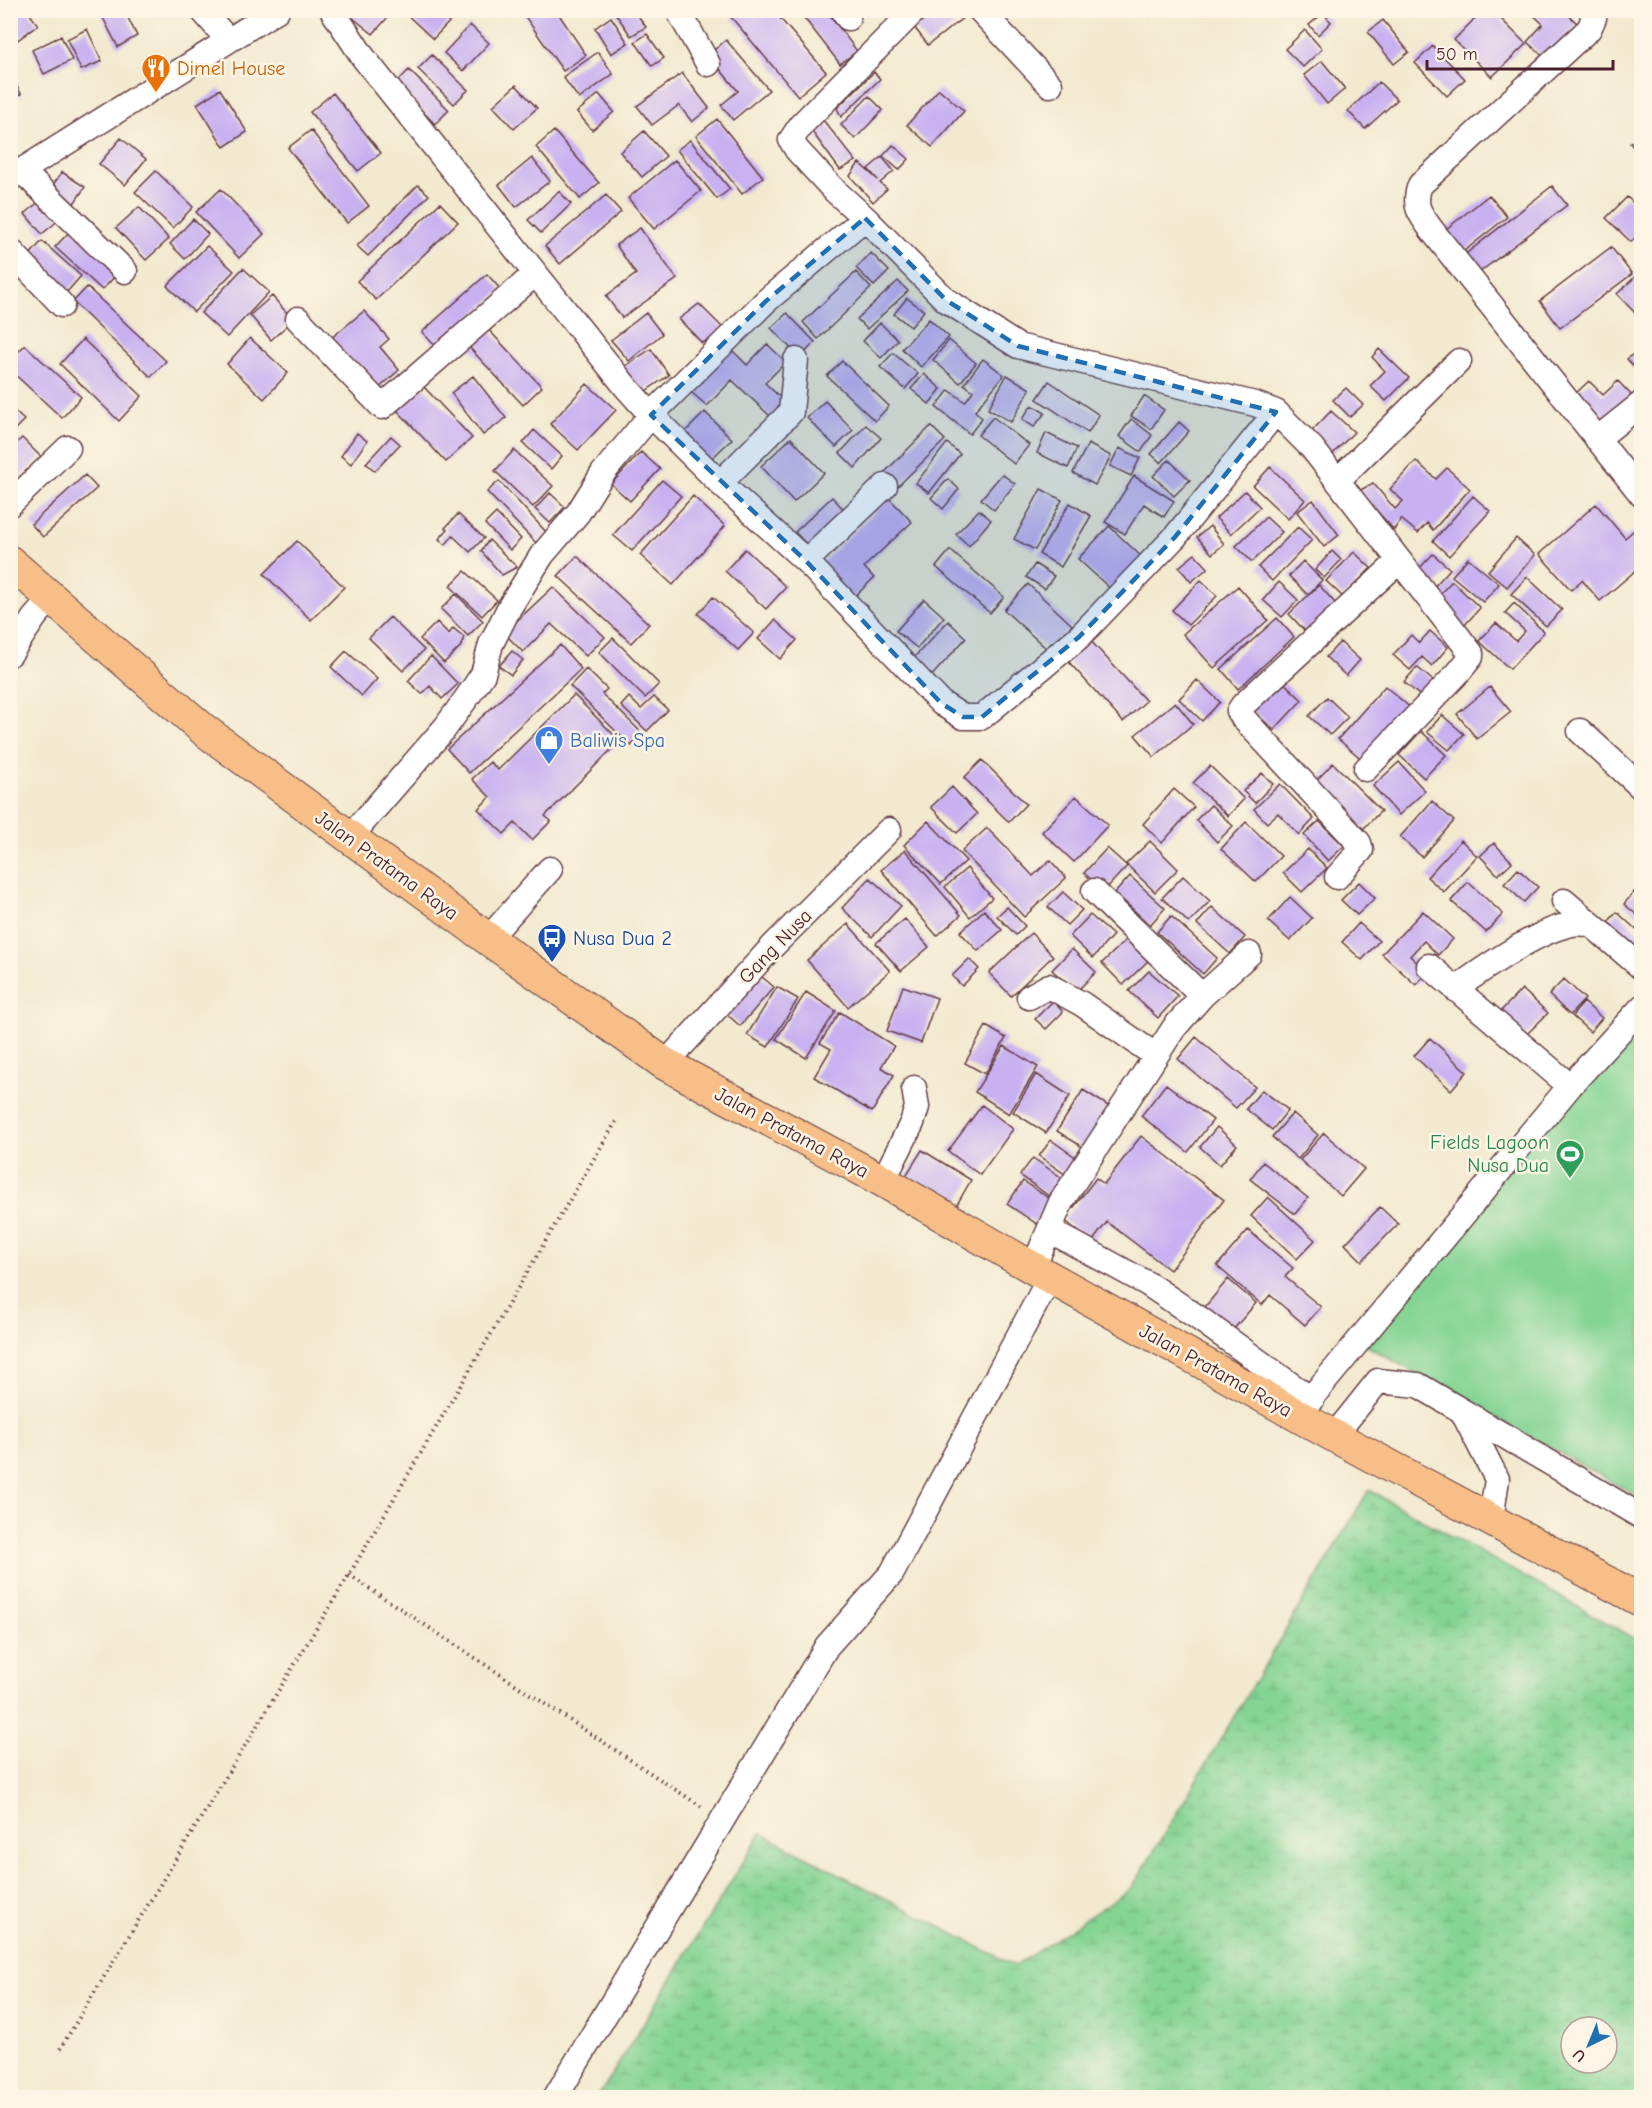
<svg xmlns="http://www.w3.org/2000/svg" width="1652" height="2108" font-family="'Comic Neue',sans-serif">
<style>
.wetland{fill:url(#wetland-marsh);stroke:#677a60;stroke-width:1.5;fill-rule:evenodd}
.pitch{fill:#84d494;stroke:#677a60;stroke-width:1.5}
.building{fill:#c8b0f1}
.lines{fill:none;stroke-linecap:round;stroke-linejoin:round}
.minor-casing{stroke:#633d44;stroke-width:27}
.major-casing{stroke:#633d44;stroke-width:34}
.path{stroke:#633d44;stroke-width:4;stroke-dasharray:1.5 4.5;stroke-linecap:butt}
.minor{stroke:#fff;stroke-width:24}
.major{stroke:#f7be88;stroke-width:32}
.marked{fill:#1f6fb2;fill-opacity:0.2;stroke:#1f6fb2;stroke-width:4.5;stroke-dasharray:12 8;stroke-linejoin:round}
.labels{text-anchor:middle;stroke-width:5;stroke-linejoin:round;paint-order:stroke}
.food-label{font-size:20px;fill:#c56008;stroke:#fcf5e5;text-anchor:start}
.shop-label{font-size:20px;fill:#366cbe;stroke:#fcf5e5;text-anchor:start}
.street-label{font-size:20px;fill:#4a1f2b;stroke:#fcf5e5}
.transit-label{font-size:20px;fill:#164399;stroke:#fcf5e5;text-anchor:start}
.leisure-label{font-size:20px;fill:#27864d;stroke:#fcf5e5;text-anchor:end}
</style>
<defs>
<pattern id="wetland-marsh" width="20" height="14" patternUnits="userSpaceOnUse" patternTransform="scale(1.5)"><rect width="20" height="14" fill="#84d494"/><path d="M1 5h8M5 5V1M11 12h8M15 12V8" fill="none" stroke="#74b680"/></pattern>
</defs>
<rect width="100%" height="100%" fill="#fcf5e5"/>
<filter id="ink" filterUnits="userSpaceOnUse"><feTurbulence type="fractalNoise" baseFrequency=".0167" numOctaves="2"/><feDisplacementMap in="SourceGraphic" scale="12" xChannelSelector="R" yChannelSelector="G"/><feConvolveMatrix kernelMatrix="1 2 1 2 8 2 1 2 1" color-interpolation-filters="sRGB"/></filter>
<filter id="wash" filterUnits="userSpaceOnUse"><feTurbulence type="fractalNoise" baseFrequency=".008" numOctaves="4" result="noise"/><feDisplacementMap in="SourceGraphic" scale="24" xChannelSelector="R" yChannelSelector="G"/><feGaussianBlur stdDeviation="1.35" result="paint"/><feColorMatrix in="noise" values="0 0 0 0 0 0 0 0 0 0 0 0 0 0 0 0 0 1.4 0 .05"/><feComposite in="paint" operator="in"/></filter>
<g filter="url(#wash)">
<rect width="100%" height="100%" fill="#f2e9cf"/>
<!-- wetland -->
<path class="wetland" d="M1369,1490L1641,1642V2097H598L761,1833L1015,1966L1132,1888ZM1571,2027H1607V2063H1571Z"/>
<!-- pitch -->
<path class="pitch" d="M1641,1018V1498L1356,1340Z"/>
<g id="blocks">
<!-- building -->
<path class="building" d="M20,10H27L38,25L12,44L10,18Z
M99,10H124L137,36L118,47Z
M349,10H381L388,17L373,34L347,13Z
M405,10H445L453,18L433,39L404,12Z
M530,10H556L586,55L563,71L524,15Z
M613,10H634L646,27L631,36Z
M739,10H773L826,72L798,96L731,17Z
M798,10H826L857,51L840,64Z
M885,10H897L891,17Z
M935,10H959L964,17L928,45L914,27Z
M1144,10H1159L1149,17Z
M1483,10H1492L1526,44L1492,77L1454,40Z
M1528,10H1563L1578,24L1546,59L1527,42L1543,24Z
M1323,13L1331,22L1318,35L1309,25Z
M611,17L628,43L611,54L595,28Z
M1383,20L1409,52L1394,64L1368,32Z
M470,25L489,43L463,71L444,53Z
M87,29L102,61L81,70L67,39Z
M1305,30L1322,49L1303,67L1285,49Z
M647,34L664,58L652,66L635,42Z
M61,36L72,60L44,74L32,50Z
M726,40L769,90L733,120L721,105L738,91L708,55Z
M1433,46L1465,79L1447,96L1415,63Z
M598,52L613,74L579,99L563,77Z
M432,55L468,90L454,104L418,69Z
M1322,61L1345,89L1327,104L1304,75Z
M409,70L449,110L435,124L395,84Z
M874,72L880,79L841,117L837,108Z
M682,73L709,108L692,122L679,105L652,125L637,106Z
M10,74L21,94L10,99Z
M1379,82L1397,100L1365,129L1348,111Z
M516,85L537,108L514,129L493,106Z
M220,89L247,132L224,147L197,104Z
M939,89L964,111L932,147L907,125Z
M333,93L381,153L358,171L310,112Z
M599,94L614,112L592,130L577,112Z
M869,96L883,110L855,139L841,125Z
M819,115L856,161L840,170L808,126Z
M717,119L763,177L742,194L696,136Z
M311,130L369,206L347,223L288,148Z
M554,131L599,183L580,199L536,147Z
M644,131L666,156L642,177L620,152Z
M1642,135V159L1630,143Z
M121,138L146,159L125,185L99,164Z
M690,140L730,189L717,199L677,150Z
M893,145L909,159L899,170L883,156Z
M882,157L894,171L880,183L887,189L873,202L850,176L859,163L878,180L868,169Z
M532,158L550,181L516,207L499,185Z
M675,160L701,191L654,229L628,198Z
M156,171L193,207L173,228L135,192Z
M62,172L85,187L73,205L50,189Z
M418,185L429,195L368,256L357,246Z
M1552,186L1567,205L1476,275L1462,257Z
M221,189L264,234L239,258L196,212Z
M559,191L571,204L541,233L528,220Z
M606,195L621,212L560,264L545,246Z
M1489,195L1507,217L1458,256L1440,234Z
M1627,197L1642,211V231L1631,242L1606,218Z
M43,198L60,219L42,234L25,214Z
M440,203L458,222L376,300L357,281Z
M139,207L169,239L146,260L116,228Z
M193,219L208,234L185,259L170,244Z
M73,228L120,271L102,290L55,247Z
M640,228L677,279L622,318L606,296L636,274L616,245Z
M42,241L81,276L67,292L28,257Z
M207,246L234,271L194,312L167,286Z
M1611,247L1632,274L1560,328L1540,301Z
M871,253L889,271L874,286L856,268Z
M243,268L269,292L227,337L201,313Z
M856,272L871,288L818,339L803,322Z
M487,274L501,290L437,348L422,332Z
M1636,276L1642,281V309L1636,314L1617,294Z
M898,281L908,291L867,329L857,319Z
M87,287L166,361L151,377L73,302Z
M272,296L293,320L271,340L250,315Z
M907,298L924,311L911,327L894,314Z
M699,304L726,331L702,343L679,319Z
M364,311L389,339L380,347L399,370L375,392L330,339Z
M646,313L662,334L629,361L611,340Z
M787,313L815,342L800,358L771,328Z
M929,319L949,337L921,367L902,349Z
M880,323L898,340L881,358L863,341Z
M487,328L542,387L523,405L468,346Z
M250,338L288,373L264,399L227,364Z
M83,339L142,396L119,421L60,364Z
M949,340L976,363L960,383L933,360Z
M767,344L786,362L765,383L785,402L771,417L732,380L707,406L690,391L731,349L747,365Z
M25,345L81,397L62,418L10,370V360Z
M1642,347V376L1627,359Z
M651,349L669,375L637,397L618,371Z
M1379,349L1409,378L1386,401L1370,386L1385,371L1372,357Z
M893,353L918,374L905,389L880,367Z
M983,359L1004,375L975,411L982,418L970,434L936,407L949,390L965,402L973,391L964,384Z
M842,361L889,406L875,421L827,376Z
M924,374L941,389L929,404L911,389Z
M1007,375L1030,389L1011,422L988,409Z
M473,376L506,418L483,435L451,393Z
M1049,381L1099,415L1088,433L1037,399Z
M1589,381L1603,395L1618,381L1633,397L1601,426L1574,395Z
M587,384L616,410L578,450L550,424Z
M423,386L472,438L446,462L397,410Z
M1346,388L1363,405L1350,417L1333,400Z
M1144,396L1164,410L1151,429L1131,416Z
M825,401L853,430L836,447L807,418Z
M1032,405L1045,413L1034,427L1022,419Z
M10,407L24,420L10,434Z
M1331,411L1354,432L1331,456L1308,435Z
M705,412L732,439L709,461L682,435Z
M993,417L1029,445L1014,464L978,435Z
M1131,419L1152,435L1141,452L1119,436Z
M1179,422L1189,431L1161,463L1151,454Z
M866,425L881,438L855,468L840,453Z
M931,426L945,440L894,490L881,476Z
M534,430L562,456L551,469L523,443Z
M357,433L367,441L351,464L341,456Z
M1046,433L1077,448L1068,468L1037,453Z
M391,436L400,444L375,471L366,463Z
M22,438L41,457L10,486V449Z
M791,438L824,473L794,502L761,466Z
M947,443L960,454L929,493L916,483Z
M1088,444L1111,456L1095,485L1073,473Z
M1119,448L1140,458L1131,476L1110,466Z
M514,450L553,486L533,507L495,471Z
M641,452L660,469L630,501L611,484Z
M1169,460L1190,480L1174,496L1153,476Z
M1416,461L1436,479L1447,468L1470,489L1433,530L1427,523L1418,533L1401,519L1394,530L1359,491L1373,483L1395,509L1403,501L1390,489Z
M1270,467L1305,500L1288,519L1253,486Z
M1002,474L1015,484L994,510L981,499Z
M85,475L97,488L43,537L31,524Z
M1134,476L1174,501L1164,517L1144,504L1125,534L1105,522Z
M948,479L959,489L943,509L931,498Z
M662,480L681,496L632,551L613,535Z
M499,481L548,534L537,544L487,492Z
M1041,489L1062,500L1035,550L1014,539Z
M1245,491L1260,507L1231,534L1216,518Z
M550,493L565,507L550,523L535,509Z
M693,496L725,526L673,585L640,555Z
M1473,496L1490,511L1449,556L1433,541Z
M832,497L851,517L814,552L795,532Z
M889,498L912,522L864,567L874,578L850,601L818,566Z
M1313,500L1339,535L1324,547L1297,512Z
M1070,503L1091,516L1061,567L1039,554Z
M1596,504L1625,538L1633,531L1642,540V565L1600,601L1582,580L1571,590L1539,554Z
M979,510L991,520L969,546L956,534Z
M496,513L521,539L510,550L485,524Z
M458,514L484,538L470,552L453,536L445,545L439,539L447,530L445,528Z
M1266,517L1282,532L1252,562L1236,546Z
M1109,526L1146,561L1115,593L1078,559Z
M1210,526L1224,544L1212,554L1197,537Z
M1298,527L1312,540L1272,581L1258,567Z
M1516,538L1535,555L1507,587L1488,571Z
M489,540L517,567L502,575L481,551Z
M297,541L344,587L311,620L264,574Z
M745,549L786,587L766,609L725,571Z
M950,550L1004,597L990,613L936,567Z
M1332,551L1341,560L1324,578L1315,570Z
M1354,552L1371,568L1343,597L1326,581Z
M1195,554L1208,568L1191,582L1179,567Z
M1433,554L1450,569L1433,588L1416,572Z
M577,556L649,624L631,643L558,576Z
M1468,558L1499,584L1483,602L1452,576Z
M1303,561L1322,580L1308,595L1289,576Z
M1035,564L1054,576L1045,589L1026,577Z
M465,571L497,600L482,616L450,586Z
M1527,577L1562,610L1546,626L1511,594Z
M1201,580L1217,596L1188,625L1172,610Z
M1452,581L1480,608L1463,627L1434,600Z
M1279,582L1298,600L1282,617L1263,600Z
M1028,584L1072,625L1048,650L1004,610Z
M1319,585L1335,603L1306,632L1289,614Z
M1238,586L1268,620L1214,668L1183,634Z
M553,587L605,637L586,656L551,624L523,652L504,633Z
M456,594L483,621L468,636L441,609Z
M713,597L754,633L738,650L698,614Z
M924,599L944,617L917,648L896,631Z
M1514,603L1544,632L1510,669L1479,641L1496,623L1516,641L1525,631L1505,613Z
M390,617L424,650L403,671L369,638Z
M1277,618L1294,637L1238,689L1221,669Z
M775,620L797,640L780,659L758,639Z
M948,621L966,638L928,680L909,663Z
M437,622L449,634L453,628L464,637L461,646L444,663L420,639Z
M1430,631L1448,647L1432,666L1422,657L1410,670L1393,655L1411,635L1419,643Z
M613,638L659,684L645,698L599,652Z
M1090,640L1146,701L1123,722L1068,661Z
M1340,642L1360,660L1346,676L1326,657Z
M560,645L581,669L469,773L447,749Z
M346,651L377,679L362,696L331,667Z
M512,651L523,660L511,675L499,666Z
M431,656L458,684L442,699L430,686L422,694L408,681Z
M1417,667L1438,685L1425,700L1404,682Z
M586,669L607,689L602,694L643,734L631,746L570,686Z
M1279,678L1302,700L1274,730L1251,709Z
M1197,680L1220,702L1202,721L1179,699Z
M1385,686L1412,709L1365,762L1338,739Z
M1490,687L1511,712L1477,739L1457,714Z
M574,695L620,741L545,816L551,821L532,840L515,823L504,834L478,809L490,797L472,779L490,762L498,770Z
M629,697L641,709L654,697L668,710L647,731L621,706Z
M1327,697L1348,717L1330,735L1309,716Z
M1175,702L1193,724L1154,757L1135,735Z
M1442,715L1464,734L1449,750L1427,732Z
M1421,731L1446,755L1424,778L1399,755Z
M982,760L1026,804L1009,822L964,778Z
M1399,762L1425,791L1399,815L1373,786Z
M1333,763L1381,811L1362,830L1314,783Z
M1210,766L1244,799L1228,816L1193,783Z
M1262,773L1273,784L1255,803L1243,791Z
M1280,784L1314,819L1299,835L1278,813L1267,823L1254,809Z
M952,787L977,814L957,833L931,807Z
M1174,789L1194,807L1162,843L1143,824Z
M1076,796L1108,825L1074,862L1042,832Z
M1432,801L1454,821L1422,857L1400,837Z
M1211,805L1233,826L1217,842L1196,820Z
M928,821L966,861L941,884L904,845Z
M1319,821L1344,846L1328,861L1304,835Z
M1246,822L1281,856L1256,882L1221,849Z
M987,828L1033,876L1050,860L1066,878L1024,917L962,851Z
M1461,840L1477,856L1444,892L1427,877Z
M1150,841L1178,869L1155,892L1126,864Z
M1494,843L1512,862L1498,875L1480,856Z
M1107,848L1127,866L1104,891L1084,873Z
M1308,849L1327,868L1302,892L1283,873Z
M905,850L961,915L937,936L881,870Z
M967,868L992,898L970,917L945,887Z
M1518,869L1538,887L1524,902L1504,884Z
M1130,876L1165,908L1150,925L1115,893Z
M1183,876L1210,901L1189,923L1162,898Z
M870,878L901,906L872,937L842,908Z
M1359,882L1375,898L1357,915L1341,900Z
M1468,882L1503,914L1486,932L1451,901Z
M1063,892L1082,910L1067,925L1048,907Z
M1634,892L1642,899V919L1624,904Z
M1290,897L1312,918L1290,941L1268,921Z
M1007,907L1025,926L1016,935L997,916Z
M1212,907L1245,937L1230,954L1197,924Z
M984,910L1002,930L978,951L960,932Z
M1423,911L1453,939L1438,955L1424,941L1410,956L1427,972L1416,985L1382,954Z
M1617,912L1642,935V953L1608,922Z
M1090,915L1113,935L1093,958L1070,936Z
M1171,916L1217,958L1203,974L1157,932Z
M905,919L929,947L901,971L876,943Z
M1359,923L1379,941L1362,960L1342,942Z
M848,924L890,971L848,1007L807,960Z
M1031,933L1053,956L1011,996L989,973Z
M1128,938L1149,960L1123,985L1102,963Z
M1072,949L1096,972L1076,992L1052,970Z
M969,959L979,969L962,986L952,976Z
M755,971L774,987L740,1026L721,1009Z
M1149,971L1178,996L1158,1018L1129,991Z
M1564,979L1585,999L1570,1015L1549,995Z
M903,986L937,998L921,1043L887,1031Z
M777,987L798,999L768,1047L747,1035Z
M1522,989L1548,1013L1523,1038L1498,1014Z
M806,992L836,1011L806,1058L776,1039Z
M1053,1001L1063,1012L1046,1029L1035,1019Z
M1584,1002L1602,1018L1590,1032L1572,1016Z
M840,1012L894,1046L881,1067L894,1075L872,1112L814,1077L831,1049L820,1043Z
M986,1026L1006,1038L985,1074L965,1063Z
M1196,1037L1255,1087L1236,1108L1178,1059Z
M1430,1038L1467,1072L1451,1090L1414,1056Z
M1004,1046L1038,1067L1009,1114L975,1092Z
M1036,1074L1070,1096L1046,1133L1013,1112Z
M1166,1084L1213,1120L1188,1152L1141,1116Z
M1083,1090L1110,1107L1084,1148L1057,1131Z
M1262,1090L1288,1110L1272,1130L1246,1109Z
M982,1105L1013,1129L980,1175L948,1151Z
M1293,1113L1318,1135L1298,1159L1272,1137Z
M1217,1127L1237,1145L1220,1165L1200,1147Z
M1324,1133L1364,1169L1341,1196L1300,1160Z
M1141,1136L1224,1200L1170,1270L1107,1222L1092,1242L1064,1220L1096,1178L1104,1184Z
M1051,1140L1081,1161L1069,1177L1039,1156Z
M922,1150L971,1180L952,1213L902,1182Z
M1033,1158L1062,1178L1049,1196L1020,1175Z
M1263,1162L1308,1198L1295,1214L1250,1179Z
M1023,1181L1056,1203L1040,1226L1007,1204Z
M1268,1197L1315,1240L1297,1259L1251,1216Z
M1380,1207L1398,1224L1362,1261L1345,1244Z
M1248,1230L1293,1268L1285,1277L1321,1307L1305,1325L1270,1295L1262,1305L1217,1266Z
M1228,1279L1256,1303L1233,1330L1205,1307Z"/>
</g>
</g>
<g filter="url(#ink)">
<use href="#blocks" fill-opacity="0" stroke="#633d44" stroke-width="1.5"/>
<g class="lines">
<!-- minor casing -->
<g class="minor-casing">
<path id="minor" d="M202,10L228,40
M332,10L363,57L626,387L651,415L720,483L806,561L941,703L963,717H982L1079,637L1175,537L1276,412
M678,10L708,64
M843,10L848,18
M980,10L1050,85
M1591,10L1594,18L1589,29L1420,185C1412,207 1421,215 1434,233L1642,495
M914,11L801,125L791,140L797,150L835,191L865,218L946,300L1018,346L1255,404L1276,412L1312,448L1471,653V657L1458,673L1366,769
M22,171L125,271
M10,178L277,10
M10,250L62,305
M298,319L382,407L535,274
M1597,439L1642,403
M1338,480L1459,361
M720,483L791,412L796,360
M10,504L68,448
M806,561L885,486
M10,654L34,618L52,597
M1580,731L1642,788
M349,838L445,728L473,689L483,674L491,644L509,608L542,555L578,513L603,473L651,415L766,301L865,218
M1337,877L1361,850L1359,843L1243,718L1239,711L1243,705L1399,561
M1094,891L1202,996
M1564,901L1642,968
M488,939L550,869
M1429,966L1570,1086
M1455,989C1483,969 1538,930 1572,924C1578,923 1585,924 1591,924
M1029,997L1049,986L1082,1004L1156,1056
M665,1064L773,946L889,830
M883,1181L912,1123L917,1107L914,1088
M1049,1230L1148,1284L1200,1319L1312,1400
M1033,1268L1061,1202L1174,1028L1202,996L1249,954
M1462,1411L1497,1479L1491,1520
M1297,1415L1570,1086L1642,1007
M1334,1436L1378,1381L1418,1385L1642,1517
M555,2098L827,1646L892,1573L1050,1277"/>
</g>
<!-- major casing -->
<g class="major-casing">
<path id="major" d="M10,562L204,730L488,939L665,1064L883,1181L1033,1268L1334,1436L1642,1601"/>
</g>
<!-- path -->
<path class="path" d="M349,1575L702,1807
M60,2049L349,1575L618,1118"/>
<!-- minor -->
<use href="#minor" class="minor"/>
<!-- major -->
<use href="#major" class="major"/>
</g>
</g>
<!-- marked area -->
<path class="marked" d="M865,218L946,300L1018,346L1276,412L1175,537L1079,637L982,717H963L941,703L806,561L651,415L766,301Z"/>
<!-- icons -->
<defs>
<g id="restaurant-pin" transform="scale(1.5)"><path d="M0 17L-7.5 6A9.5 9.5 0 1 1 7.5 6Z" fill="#e8710a" stroke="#fcf5e5"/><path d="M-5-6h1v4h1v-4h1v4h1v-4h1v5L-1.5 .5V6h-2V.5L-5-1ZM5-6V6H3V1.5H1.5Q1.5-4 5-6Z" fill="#fff"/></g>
<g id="shop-pin" transform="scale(1.5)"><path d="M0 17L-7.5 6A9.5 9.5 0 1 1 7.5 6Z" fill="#3f7fe0" stroke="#fcf5e5"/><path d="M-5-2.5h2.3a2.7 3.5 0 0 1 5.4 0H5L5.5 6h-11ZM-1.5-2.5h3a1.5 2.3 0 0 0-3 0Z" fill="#fff"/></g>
<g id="bus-pin" transform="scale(1.5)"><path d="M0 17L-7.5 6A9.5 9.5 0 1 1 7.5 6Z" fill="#1a4fb4" stroke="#fcf5e5"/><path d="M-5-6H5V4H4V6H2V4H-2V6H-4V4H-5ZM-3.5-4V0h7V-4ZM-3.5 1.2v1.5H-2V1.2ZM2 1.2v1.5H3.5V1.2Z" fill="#fff"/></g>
<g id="stadium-pin" transform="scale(1.5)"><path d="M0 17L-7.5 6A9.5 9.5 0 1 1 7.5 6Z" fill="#2e9e5b" stroke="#fcf5e5"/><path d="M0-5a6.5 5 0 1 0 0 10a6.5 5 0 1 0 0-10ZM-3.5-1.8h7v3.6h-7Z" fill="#fff"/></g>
</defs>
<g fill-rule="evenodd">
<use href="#restaurant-pin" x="156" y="68"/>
<use href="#shop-pin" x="549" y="740"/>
<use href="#bus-pin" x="552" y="938"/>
<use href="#stadium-pin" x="1570" y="1154"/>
</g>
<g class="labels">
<!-- food labels -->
<g class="food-label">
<text x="177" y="75">Dimel House</text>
</g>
<!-- shop labels -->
<g class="shop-label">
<text x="570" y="747">Baliwis Spa</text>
</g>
<!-- street labels -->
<g class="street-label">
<text transform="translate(387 865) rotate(36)" y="7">Jalan Pratama Raya</text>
<text transform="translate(775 946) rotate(-46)" y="7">Gang Nusa</text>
<text transform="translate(792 1132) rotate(28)" y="7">Jalan Pratama Raya</text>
<text transform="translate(1216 1370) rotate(29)" y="7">Jalan Pratama Raya</text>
</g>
<!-- transit labels -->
<g class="transit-label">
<text x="573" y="945">Nusa Dua 2</text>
</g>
<!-- leisure labels -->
<g class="leisure-label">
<text x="1549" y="1149">Fields Lagoon<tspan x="1549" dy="23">Nusa Dua</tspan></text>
</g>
</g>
<!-- margin -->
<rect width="1652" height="2108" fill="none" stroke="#fcf5e5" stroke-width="36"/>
<!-- north arrow -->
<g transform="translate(1589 2045) rotate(223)"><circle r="28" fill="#fcf5e5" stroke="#b59f9b" stroke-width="1.5"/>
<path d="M0-4.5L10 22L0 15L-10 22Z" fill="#1f6fb2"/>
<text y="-9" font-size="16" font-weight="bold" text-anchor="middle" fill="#4a1f2b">U</text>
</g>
<!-- scale -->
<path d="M1427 60v9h186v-9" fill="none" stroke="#4a1f2b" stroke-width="3"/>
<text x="1436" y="60" font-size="18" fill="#4a1f2b" stroke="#fcf5e5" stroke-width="4.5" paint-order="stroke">50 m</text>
</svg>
